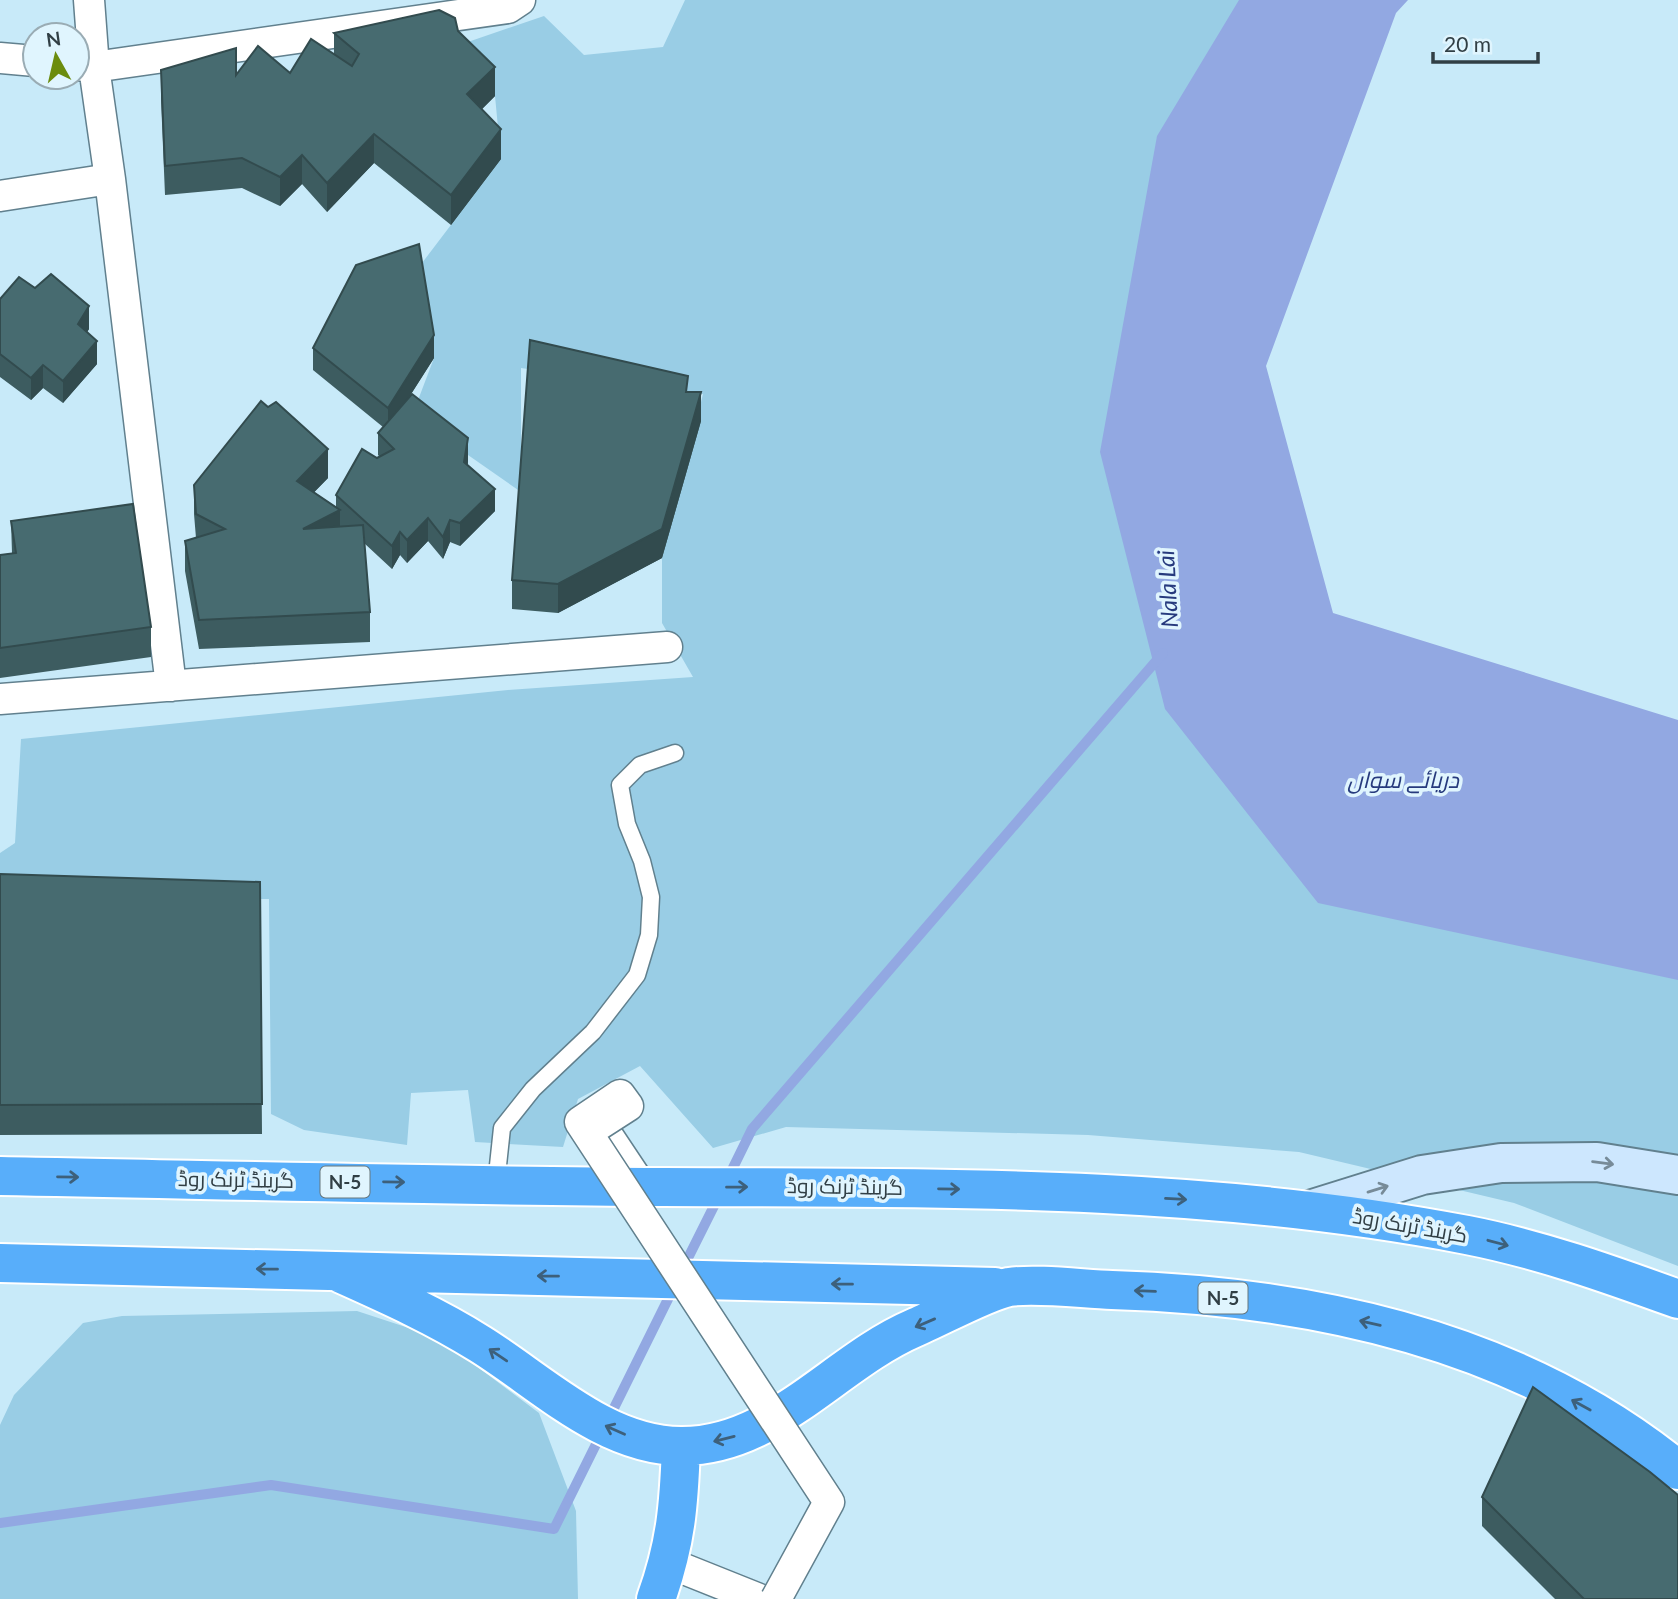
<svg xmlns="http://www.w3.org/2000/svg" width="1678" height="1599" font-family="Lato,Cairo,sans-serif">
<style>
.green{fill:#99cde5}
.water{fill:#92a8e2}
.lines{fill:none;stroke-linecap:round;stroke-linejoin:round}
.stream{stroke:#92a8e2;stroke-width:10}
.lane-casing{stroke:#61808e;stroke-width:19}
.street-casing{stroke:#61808e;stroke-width:33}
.secondary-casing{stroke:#61808e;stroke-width:42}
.highway-casing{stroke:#fff;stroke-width:42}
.lane{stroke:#fff;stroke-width:16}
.street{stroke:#fff;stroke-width:30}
.secondary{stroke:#cde7fe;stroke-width:38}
.highway{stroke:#58aefa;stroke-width:38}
.street-bridge-casing{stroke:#61808e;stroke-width:33;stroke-linecap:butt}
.street-bridge{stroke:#fff;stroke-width:30}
.wall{fill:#3d5c60}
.shaded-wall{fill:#324b4e}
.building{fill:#476b70;stroke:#324b4e;stroke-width:2}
.oneway{stroke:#778b98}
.oneway2{stroke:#3d607b}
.labels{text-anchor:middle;stroke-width:7;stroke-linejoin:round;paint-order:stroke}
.shield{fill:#e0f5fe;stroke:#66767c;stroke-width:2}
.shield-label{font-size:19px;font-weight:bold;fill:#313f45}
.street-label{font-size:21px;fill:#313f45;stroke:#e0f5fe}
.water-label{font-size:23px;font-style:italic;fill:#263a7d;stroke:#e0f5fe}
</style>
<rect width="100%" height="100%" fill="#c8eaf9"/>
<!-- green -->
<path class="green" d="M685,0H1241L1165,670L1678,951V1266L1514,1203L1299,1152L1088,1135L786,1127L713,1148L640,1066L578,1099L563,1147L475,1142L468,1090L411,1093L407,1145L304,1130L271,1114L269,899L0,897V853L15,843L21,739L508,690L693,677L662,623V558L703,394L521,368V492L412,416L434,358L419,267L501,159L495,96L462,44L544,16L584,55L663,47Z
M357,1311L427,1334L467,1359L539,1413L576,1511L578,1599H0V1425L14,1395L83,1323L122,1316Z"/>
<!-- water -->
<path class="water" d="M1239,0H1408L1396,13L1266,366L1333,613L1678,720V980L1318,903L1165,709L1100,452L1157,136Z"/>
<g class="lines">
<!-- stream -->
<path class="stream" d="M728,1178L752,1129L1163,653
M681,1272L719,1196
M0,1523L271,1485L554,1529L674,1287"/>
<!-- lane casing -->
<g class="lane-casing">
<path id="lane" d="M496,1184L502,1128L533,1089L593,1032L637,975L649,935L651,897L642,861L627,824L620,785L640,765L675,753"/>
</g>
<!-- street casing -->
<g class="street-casing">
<path id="street" d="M89,0L94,67L110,179
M0,58L35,61
M77,65L94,67L508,8L520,0
M0,196L110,179L171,686
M0,699L667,647
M600,1124L642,1187
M669,1563L759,1599"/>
</g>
<!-- secondary casing -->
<g class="secondary-casing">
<path id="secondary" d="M1313,1209L1422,1175L1501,1163L1597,1162L1678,1175"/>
</g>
<!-- highway casing -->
<g class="highway-casing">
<path id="highway" d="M0,1176C221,1180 442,1186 663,1187C931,1188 1202,1184 1467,1235C1539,1249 1609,1274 1678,1299
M0,1263L995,1287
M335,1271C384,1293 434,1315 480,1344C541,1382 605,1446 681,1446C773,1447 835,1362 914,1328C938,1318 987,1291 1009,1287C1037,1283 1083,1289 1112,1290C1312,1296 1520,1341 1678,1470
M656,1599C676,1544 679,1504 681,1446"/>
</g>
<!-- lane -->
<use href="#lane" class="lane"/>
<!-- street -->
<use href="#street" class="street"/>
<!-- secondary -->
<use href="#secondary" class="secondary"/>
<!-- highway -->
<use href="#highway" class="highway"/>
<!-- street-bridge casing -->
<g class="street-bridge-casing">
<path id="street-bridge" d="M600,1124L628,1106L620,1095L580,1122L829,1502L776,1599"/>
</g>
<!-- street-bridge -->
<use href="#street-bridge" class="street-bridge"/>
</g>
<!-- wall -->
<path class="wall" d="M458,31L495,96L482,109L501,159L451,225L374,163L327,212L302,184L280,206L242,188L165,195L161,99V70L236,75L290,73L334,54V33Z
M0,299L89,329L87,332L97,364L63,403L43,388L31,400L0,377Z
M313,348L434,358L408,399L468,461V465L495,511L460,546L450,542L443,559L428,541L407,563L400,555L392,569L364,543L370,612V642L199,649L185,571V541L196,538L194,514V485L328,478L314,492L336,507V495L379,456L378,455V433L383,427L313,370Z
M688,392L701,421L662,558L558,613L512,609V580Z
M11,521L151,627V657L0,678V555L12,553Z
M0,874L260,882L262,1134L0,1135Z
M1482,1497L1678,1599H1555L1482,1526Z"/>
<!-- shaded-wall -->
<path class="shaded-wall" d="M495,67V96L467,124V94Z
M501,129V159L451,225V195Z
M374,134V163L327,212V183Z
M302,155V184L280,206V177Z
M89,306V329L78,347V324Z
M434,335V358L388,430V408Z
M97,341V364L63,403V381Z
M43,365V388L31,400V378Z
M701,392V421L662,558L558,613V584Z
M468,438V461L464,484V462Z
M328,449V478L297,510V481Z
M495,489V511L460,546V523Z
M340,510V539L303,529Z
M428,518V541L407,563V540Z
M450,520V542L443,559V537Z
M400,532V555L392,569V546Z"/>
<!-- building -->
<path class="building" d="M439,10L455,18L458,31L495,67L467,94L501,129L451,195L374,134L327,183L302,155L280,177L242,158L165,166L161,70L236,48V75L258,46L290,73L311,39L352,66L359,54L334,33Z
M419,244L434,335L388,408L313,348L356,265Z
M51,274L89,306L78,324L97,341L63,381L43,365L31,378L0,354V299L19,277L35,288Z
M530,340L688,376L686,392H701L662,529L558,584L512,580Z
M412,394L468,438L464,462L495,489L460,523L450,520L443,537L428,518L407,540L400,532L392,546L336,495L362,449L377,458L394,449L378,433Z
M261,401L268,407L276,402L328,449L297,481L340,510L303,529L363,525L370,612L199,620L185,541L225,529L196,514L194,485Z
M133,504L151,627L0,648V555L16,553L11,521Z
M0,874L260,882L262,1104L0,1105Z
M1533,1387L1650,1472L1678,1495V1599H1584L1482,1497Z"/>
<!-- one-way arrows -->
<defs><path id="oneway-shaft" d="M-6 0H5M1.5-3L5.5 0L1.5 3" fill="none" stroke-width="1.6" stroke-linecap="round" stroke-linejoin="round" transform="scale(1.75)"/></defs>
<g class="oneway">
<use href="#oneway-shaft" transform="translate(1603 1163) rotate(7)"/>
<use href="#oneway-shaft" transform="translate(1378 1189) rotate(-17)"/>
</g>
<g class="oneway2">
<use href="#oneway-shaft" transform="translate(68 1177) rotate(1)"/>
<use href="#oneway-shaft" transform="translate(394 1182) rotate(1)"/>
<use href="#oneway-shaft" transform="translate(737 1187) rotate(-1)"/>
<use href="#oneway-shaft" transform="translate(949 1189) rotate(1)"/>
<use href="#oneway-shaft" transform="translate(1176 1199) rotate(3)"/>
<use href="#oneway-shaft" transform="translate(1498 1243) rotate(15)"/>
<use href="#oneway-shaft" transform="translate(267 1269) rotate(-179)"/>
<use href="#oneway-shaft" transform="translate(548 1276) rotate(-179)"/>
<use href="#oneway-shaft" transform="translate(842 1284) rotate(-179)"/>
<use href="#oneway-shaft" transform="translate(1145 1291) rotate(-178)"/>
<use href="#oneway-shaft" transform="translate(925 1323) rotate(157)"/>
<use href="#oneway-shaft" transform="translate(1370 1323) rotate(-167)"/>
<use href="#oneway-shaft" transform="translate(498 1355) rotate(-146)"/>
<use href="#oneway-shaft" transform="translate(1581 1405) rotate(-151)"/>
<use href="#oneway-shaft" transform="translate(615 1430) rotate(-156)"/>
<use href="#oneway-shaft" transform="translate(724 1439) rotate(166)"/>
</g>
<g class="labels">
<!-- shield labels -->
<g class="shield">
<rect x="320.5" y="1166.5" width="49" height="31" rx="5"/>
<rect x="1198.5" y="1282.5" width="49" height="31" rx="5"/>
</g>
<g class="shield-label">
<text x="345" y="1189">N-5</text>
<text x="1223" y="1305">N-5</text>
</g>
<!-- street labels -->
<g class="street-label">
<text transform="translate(236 1180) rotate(1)" y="7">گرینڈ ٹرنک روڈ</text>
<text transform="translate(845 1187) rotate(1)" y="7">گرینڈ ٹرنک روڈ</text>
<text transform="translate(1410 1226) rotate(10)" y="7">گرینڈ ٹرنک روڈ</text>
</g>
<!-- water labels -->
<g class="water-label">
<text transform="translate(1168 589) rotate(-93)" y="8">Nala Lai</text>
<text x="1403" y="788">دریائے سواں</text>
</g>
</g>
<!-- north arrow -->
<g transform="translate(56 56) rotate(352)"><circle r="33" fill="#e0f5fe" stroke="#9aacb4" stroke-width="2"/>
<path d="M0-5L12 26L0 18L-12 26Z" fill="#6b8c0e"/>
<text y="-10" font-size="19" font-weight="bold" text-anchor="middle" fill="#313f45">N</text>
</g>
<!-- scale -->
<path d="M1433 52v10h105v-10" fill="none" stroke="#313f45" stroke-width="3.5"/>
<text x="1444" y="52" font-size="21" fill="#313f45" stroke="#e0f5fe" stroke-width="5" paint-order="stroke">20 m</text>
</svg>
